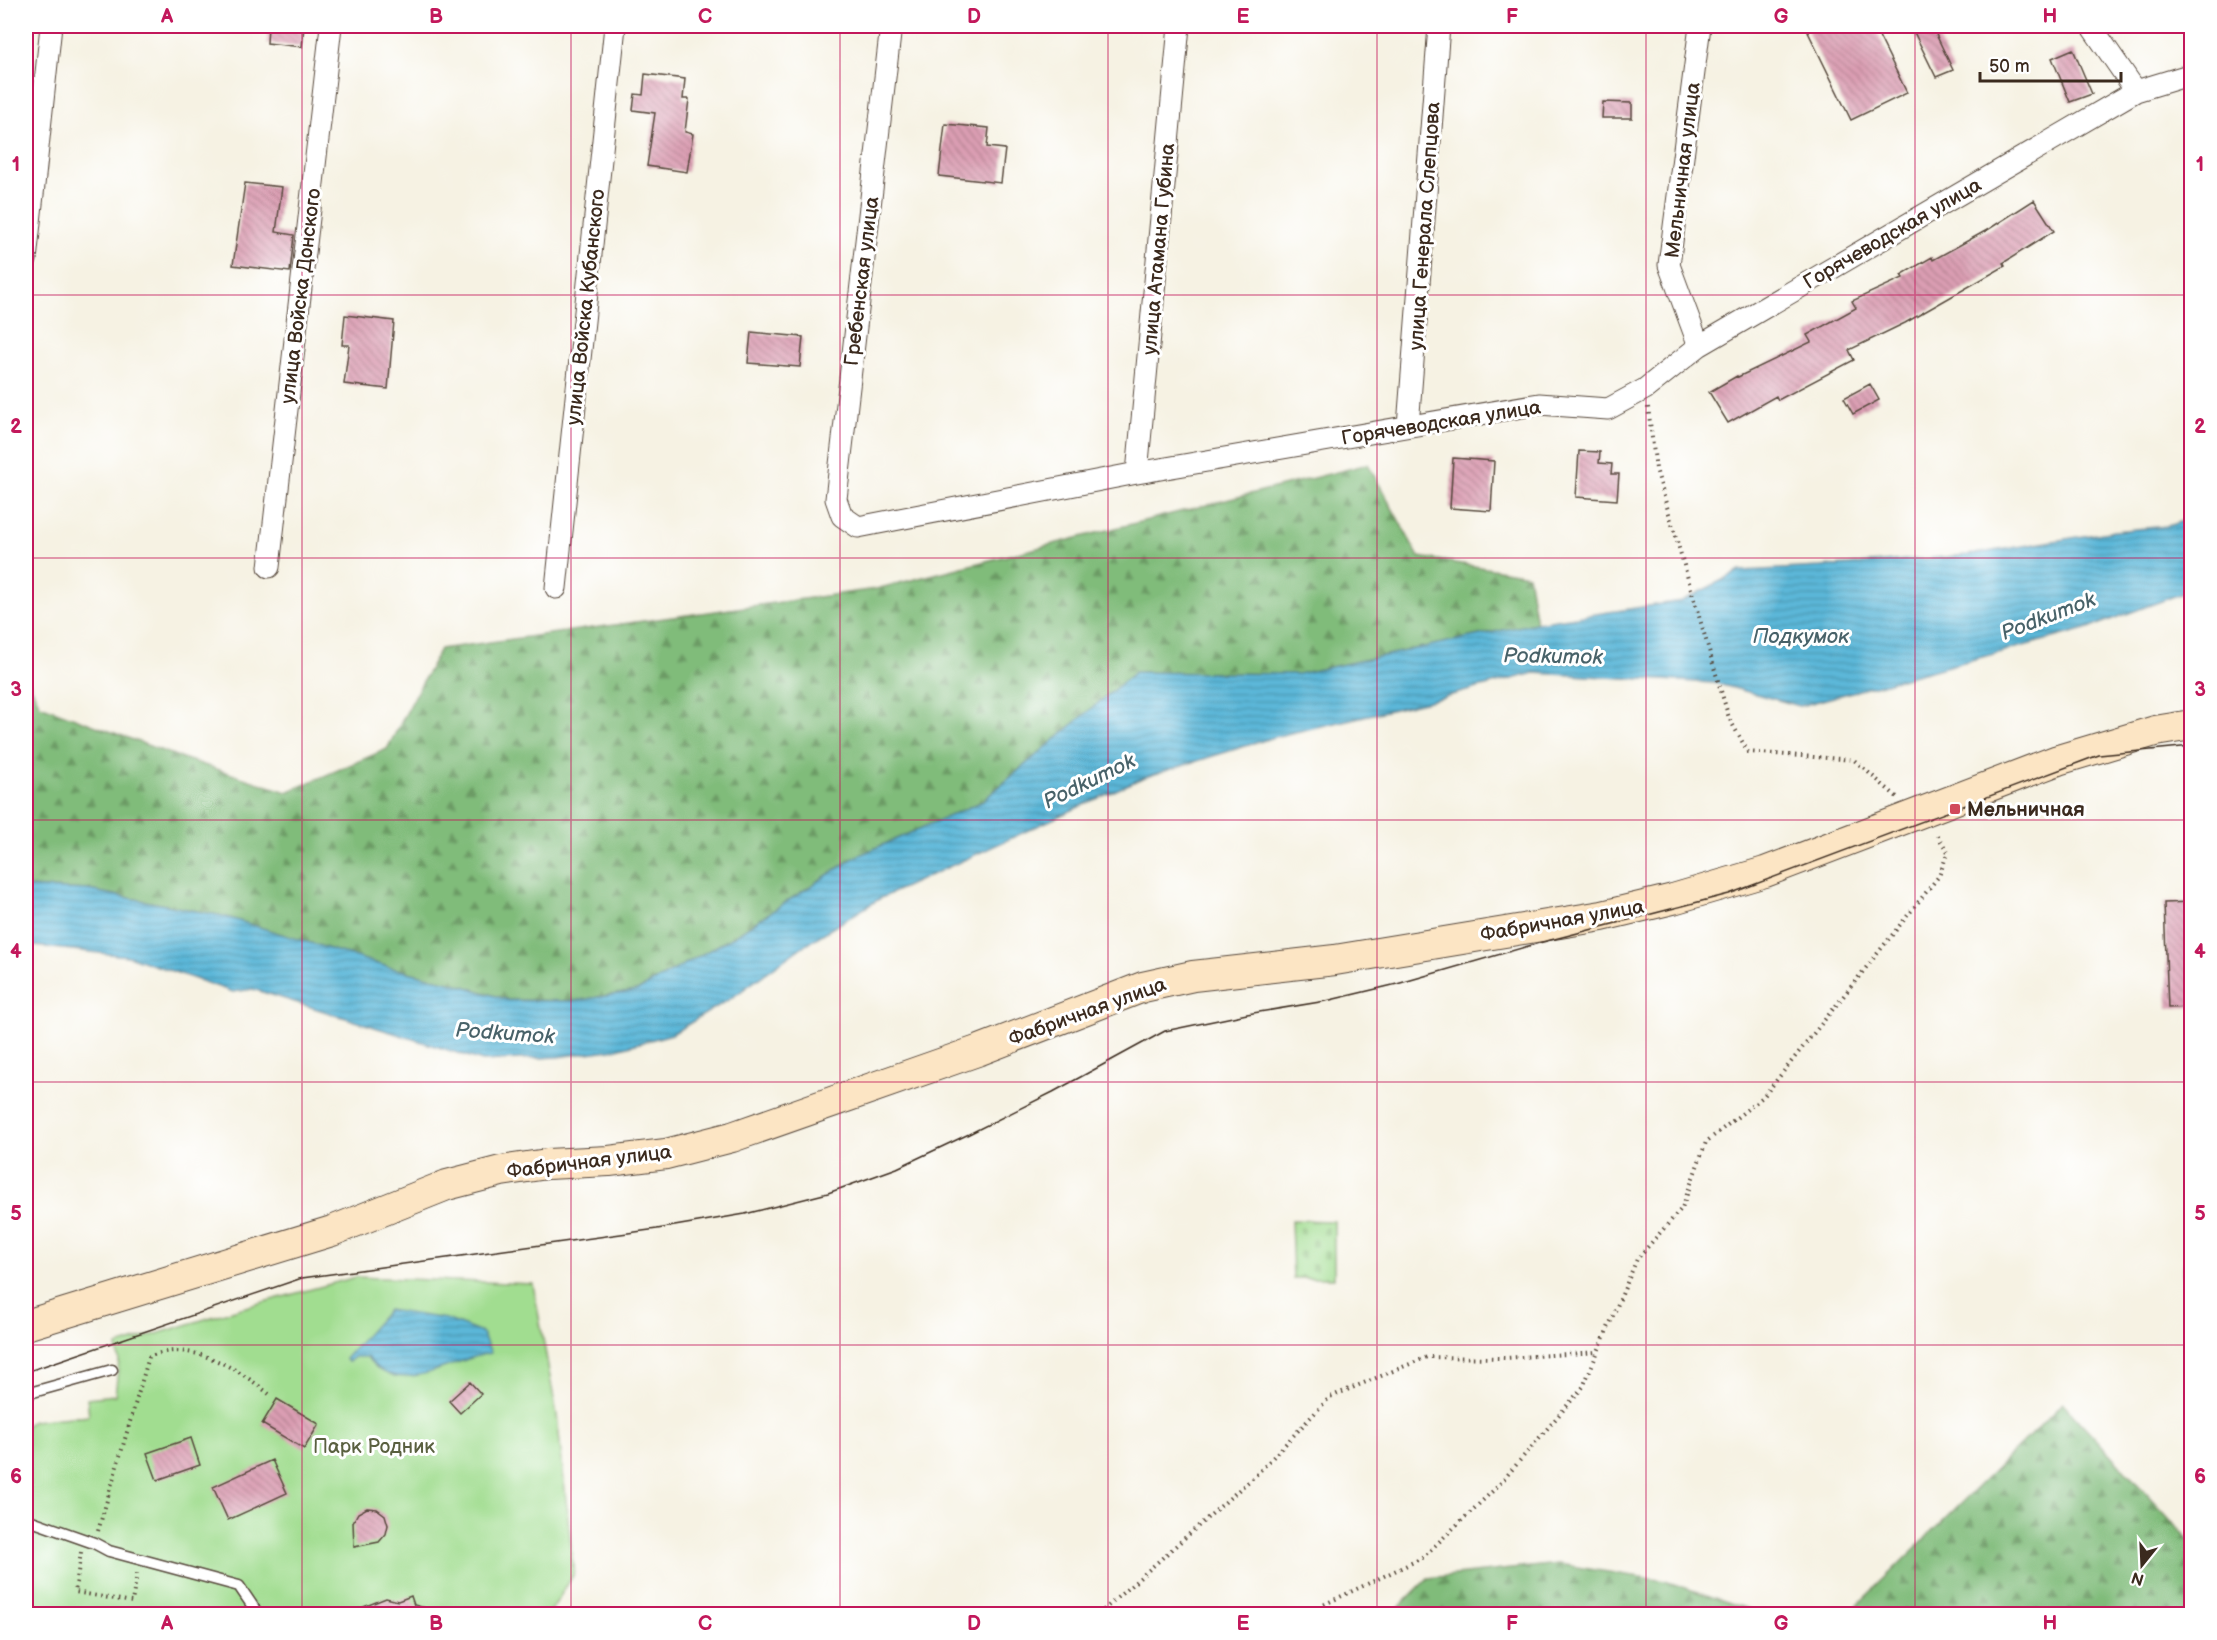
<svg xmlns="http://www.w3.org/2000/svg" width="2217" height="1640" font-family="'Balsamiq Sans',sans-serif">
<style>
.grass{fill:url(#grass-dots);stroke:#6e8457;stroke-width:1.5}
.forest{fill:url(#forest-firs);stroke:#5e734c;stroke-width:1.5}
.cemetery{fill:url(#cemetery-stones);stroke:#6e8457;stroke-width:1.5}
.park{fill:#a1dd90;stroke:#6e8457;stroke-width:1.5}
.water{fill:url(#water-rules);stroke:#4b707c;stroke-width:1.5}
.building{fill:url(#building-back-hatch)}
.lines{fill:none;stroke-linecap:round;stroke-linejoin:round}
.service-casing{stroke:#57483c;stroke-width:13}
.minor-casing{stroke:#57483c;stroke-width:23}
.secondary-casing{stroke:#57483c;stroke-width:32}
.path{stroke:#57483c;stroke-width:4;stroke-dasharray:1.5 4.5;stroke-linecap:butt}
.service{stroke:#fff;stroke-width:10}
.minor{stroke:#fff;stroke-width:21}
.secondary{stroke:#fce5c4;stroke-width:30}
.tram{stroke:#3b2a1e;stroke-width:1.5}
.grid{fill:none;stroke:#c2185b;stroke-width:1.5;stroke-opacity:0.55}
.poi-dot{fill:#d1495b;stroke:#fff;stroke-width:2}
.labels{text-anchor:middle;stroke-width:6;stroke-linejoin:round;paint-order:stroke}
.street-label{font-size:20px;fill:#3b2a1e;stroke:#fff}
.poi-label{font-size:20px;font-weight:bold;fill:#3b2a1e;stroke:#fff;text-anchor:start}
.park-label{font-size:20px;fill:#5a6040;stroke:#fff}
.water-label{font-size:21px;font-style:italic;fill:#486269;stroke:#fff}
.neatline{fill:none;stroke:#c2185b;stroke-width:2}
.grid-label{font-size:20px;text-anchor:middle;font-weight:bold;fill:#c2185b}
</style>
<defs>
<pattern id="grass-dots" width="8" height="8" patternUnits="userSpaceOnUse" patternTransform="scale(1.5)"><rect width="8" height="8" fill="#a1dd90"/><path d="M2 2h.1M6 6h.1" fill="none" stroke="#8cbe7c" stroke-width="1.8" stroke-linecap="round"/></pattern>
<pattern id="forest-firs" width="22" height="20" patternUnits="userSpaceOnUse" patternTransform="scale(1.5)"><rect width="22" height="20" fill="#80bc7a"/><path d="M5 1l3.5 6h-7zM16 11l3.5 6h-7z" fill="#6a9963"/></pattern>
<pattern id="cemetery-stones" width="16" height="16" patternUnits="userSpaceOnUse" patternTransform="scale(1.5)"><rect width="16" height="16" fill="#a1dd90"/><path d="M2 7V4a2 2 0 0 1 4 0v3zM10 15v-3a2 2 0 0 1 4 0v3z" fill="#8cbe7c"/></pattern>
<pattern id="water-rules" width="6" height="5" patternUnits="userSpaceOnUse" patternTransform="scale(1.5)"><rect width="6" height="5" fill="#5bb7d9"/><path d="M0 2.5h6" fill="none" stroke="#4c95af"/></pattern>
<pattern id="building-back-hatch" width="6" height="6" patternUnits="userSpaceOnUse" patternTransform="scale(1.5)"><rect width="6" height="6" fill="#db9eb3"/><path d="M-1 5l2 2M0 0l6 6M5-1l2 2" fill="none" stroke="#b38191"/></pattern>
</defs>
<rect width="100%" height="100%" fill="#fff"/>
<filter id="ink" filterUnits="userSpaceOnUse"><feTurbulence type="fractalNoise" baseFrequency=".0167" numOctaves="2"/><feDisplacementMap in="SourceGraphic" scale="12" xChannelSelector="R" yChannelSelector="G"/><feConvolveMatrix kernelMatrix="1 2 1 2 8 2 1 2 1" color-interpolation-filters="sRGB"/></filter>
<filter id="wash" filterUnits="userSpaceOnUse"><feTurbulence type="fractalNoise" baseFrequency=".008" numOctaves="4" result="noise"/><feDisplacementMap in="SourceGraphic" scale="24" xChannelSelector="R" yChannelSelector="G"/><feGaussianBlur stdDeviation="1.35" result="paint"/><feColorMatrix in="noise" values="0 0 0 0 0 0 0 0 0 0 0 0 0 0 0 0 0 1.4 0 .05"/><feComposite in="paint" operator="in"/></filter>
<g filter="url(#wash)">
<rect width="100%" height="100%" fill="#f6f2e3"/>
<!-- grass -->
<path class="grass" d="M2191,1236V1348L2183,1272Z"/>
<!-- forest -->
<path class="forest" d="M1368,464L1419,557L1528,575L1536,623L1298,674L1135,672L981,802L855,857L731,938L637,991L574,1001L508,1000L457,984L388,967L223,916L88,890L26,887V676L40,705L176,756L287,792L387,749L440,649L876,589Z
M2063,1403L2191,1542V1614H1848Z
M1558,1564L1665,1581L1763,1614H1401L1397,1609L1428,1578Z"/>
<!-- cemetery -->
<path class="cemetery" d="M1291,1220L1334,1221V1278H1293Z"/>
<!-- park -->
<path class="park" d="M356,1277L533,1284L557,1415L574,1574L549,1614H26V1425L33,1421L89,1415L87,1398L115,1395L119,1361L117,1346L238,1309Z"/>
<!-- water -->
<path class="water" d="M2191,518V590L2086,629L1800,706L1715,683L1534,673L1429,701L1278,736L1142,778L879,899L803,946L733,997L672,1034L617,1049L557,1057L483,1061L253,989L233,992L128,956L26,945V887L88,890L223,916L388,967L457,984L508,1000L574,1001L637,991L731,938L855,857L981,802L1135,672L1298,674L1536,623L1682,601L1740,571L1821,567L1968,555L2115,531L2168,526Z
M388,1310L446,1319L482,1333L491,1353C453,1358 397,1401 367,1357H355L348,1362L345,1359Z"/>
<g id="blocks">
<!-- building -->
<path class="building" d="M268,26H304L302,47L267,43Z
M1805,26H1874L1907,93L1851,120Z
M1911,26H1932L1953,70L1936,77Z
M2073,49L2092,94L2070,102L2052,58Z
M645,74L685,79L683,99H689L685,132L693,134L687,172L647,166L655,113L633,110L635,94L643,95Z
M1603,102L1632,103V118H1602Z
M945,124L989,128L987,147L1005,149L1001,183L939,176Z
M245,183L282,187L276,232L294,235L290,272L233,265Z
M2034,200L2054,231L2003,263L2005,266L1905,323L1849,350L1854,360L1778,400L1776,396L1728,423L1709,392L1737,376L1738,377L1811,342L1807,335L1856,308L1852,301L1903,278L1901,275L1932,257L1933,260L1989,229Z
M345,315L394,321L388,389L344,384L349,345H342Z
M751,332L803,337L800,367L748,363Z
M1870,384L1879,400L1853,414L1844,398Z
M1579,451L1600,452L1599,463L1612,464L1611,474H1619L1617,500L1576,497Z
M1453,458L1494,461L1491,511L1450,508Z
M2192,902V1007L2168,1008L2164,903Z
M470,1382L481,1394L460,1413L449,1401Z
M277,1399L319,1424L304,1449L262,1424Z
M191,1438L200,1465L157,1480L147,1453Z
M272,1460L287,1493L228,1520L213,1487Z
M367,1508L377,1509L385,1515L388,1525L386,1534L379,1542L354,1547L353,1522L358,1513Z
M411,1596L414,1605L430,1609V1614H346L386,1598L398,1601Z"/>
</g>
</g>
<g filter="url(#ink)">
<use href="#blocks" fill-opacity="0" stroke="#57483c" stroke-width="1.5"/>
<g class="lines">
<!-- service casing -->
<g class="service-casing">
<path id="service" d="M26,1394L112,1370
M26,1519L94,1543L109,1551L239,1586L258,1614"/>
</g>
<!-- minor casing -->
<g class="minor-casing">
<path id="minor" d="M891,26L836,499L842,516L858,527L1137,473L1539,404L1608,409L1645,389L1699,346L2136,91L2192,74
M2091,26L2136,91
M26,260L51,26
M1699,346L1669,265L1700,26
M1408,426L1439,26
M1137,473L1179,26
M269,567L331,26
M556,588L615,26"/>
</g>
<!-- secondary casing -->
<g class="secondary-casing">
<path id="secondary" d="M26,1325L332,1231L447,1185L501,1171L547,1164L609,1161L666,1154L732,1137L980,1050L1143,987L1193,976L1335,960L1602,916L1673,899L1765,872L2058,760L2155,731L2192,725"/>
</g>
<!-- path -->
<path class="path" d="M1648,407L1656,469L1693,596L1729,718L1748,752L1854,760L1897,797
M98,1531L149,1357C189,1338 239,1369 269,1394
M81,1552L75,1592L132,1602L137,1573
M1099,1614L1258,1473L1330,1397L1427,1357L1505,1358L1598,1352
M1317,1614L1323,1605L1422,1558L1498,1486L1583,1387L1637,1259L1682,1208L1706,1142L1764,1096L1939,876L1948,852L1935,832"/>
<!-- service -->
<use href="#service" class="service"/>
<!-- minor -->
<use href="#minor" class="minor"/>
<!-- secondary -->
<use href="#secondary" class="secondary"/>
<!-- tram -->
<path class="tram" d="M26,1372L302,1278L657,1229L745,1214L828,1193L897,1168L969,1134L1053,1092L1165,1031L1247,1014L1326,1001L1397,984L1539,943L1729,894L2099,755L2192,746"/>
</g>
</g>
<!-- grid -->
<path class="grid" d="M302,26V1614M571,26V1614M840,26V1614M1108,26V1614M1377,26V1614M1646,26V1614M1915,26V1614M26,295H2192M26,558H2192M26,820H2192M26,1082H2192M26,1345H2192"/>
<!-- markers -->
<rect class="poi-dot" x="1949" y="803" width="12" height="12" rx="3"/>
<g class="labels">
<!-- street labels -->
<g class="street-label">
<text transform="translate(1682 170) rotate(-83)" y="7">Мельничная улица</text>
<text transform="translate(1424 226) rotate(-86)" y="7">улица Генерала Слепцова</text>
<text transform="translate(1892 233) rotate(-30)" y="7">Горячеводская улица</text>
<text transform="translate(1158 249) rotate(-85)" y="7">улица Атамана Губина</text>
<text transform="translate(861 281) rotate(-83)" y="7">Гребенская улица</text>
<text transform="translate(300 296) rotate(-83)" y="7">улица Войска Донского</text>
<text transform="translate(585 307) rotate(-84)" y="7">улица Войска Кубанского</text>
<text transform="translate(1441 422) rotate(-9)" y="7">Горячеводская улица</text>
<text transform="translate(1562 920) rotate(-10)" y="7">Фабричная улица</text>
<text transform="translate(1087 1011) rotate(-20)" y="7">Фабричная улица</text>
<text transform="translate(589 1161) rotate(-7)" y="7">Фабричная улица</text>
</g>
<!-- poi labels -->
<g class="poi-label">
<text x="1967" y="816">Мельничная</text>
</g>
<!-- park labels -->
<g class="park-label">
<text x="374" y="1453">Парк Родник</text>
</g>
<!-- water labels -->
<g class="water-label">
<text transform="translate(2048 616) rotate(-21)" y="7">Podkumok</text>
<text x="1801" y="643">Подкумок</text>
<text transform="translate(1553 656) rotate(1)" y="7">Podkumok</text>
<text transform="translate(1089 781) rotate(-26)" y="7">Podkumok</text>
<text transform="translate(505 1033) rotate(4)" y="7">Podkumok</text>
</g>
</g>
<!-- margin -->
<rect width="2217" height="1640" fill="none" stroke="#fff" stroke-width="66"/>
<!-- north arrow -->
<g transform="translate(2142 1565) rotate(198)" stroke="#ffffff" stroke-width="4.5" paint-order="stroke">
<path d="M0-4.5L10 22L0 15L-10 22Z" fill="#3b2a1e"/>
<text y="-9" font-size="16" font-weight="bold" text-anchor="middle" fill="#3b2a1e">N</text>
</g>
<!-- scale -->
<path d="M1980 72v9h141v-9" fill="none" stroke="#3b2a1e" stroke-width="3"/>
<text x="1989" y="72" font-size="18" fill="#3b2a1e" stroke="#ffffff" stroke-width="4.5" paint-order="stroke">50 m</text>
<rect x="33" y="33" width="2151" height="1574" class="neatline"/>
<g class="grid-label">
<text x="167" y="23">A</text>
<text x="436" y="23">B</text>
<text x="705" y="23">C</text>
<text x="974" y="23">D</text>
<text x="1243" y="23">E</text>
<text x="1512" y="23">F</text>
<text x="1781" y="23">G</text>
<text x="2050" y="23">H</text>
<text x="16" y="171">1</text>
<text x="2200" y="171">1</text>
<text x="16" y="433">2</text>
<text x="2200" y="433">2</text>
<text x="16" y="696">3</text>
<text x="2200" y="696">3</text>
<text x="16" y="958">4</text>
<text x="2200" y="958">4</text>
<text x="16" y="1220">5</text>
<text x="2200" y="1220">5</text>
<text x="16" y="1483">6</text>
<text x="2200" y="1483">6</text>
<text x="167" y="1630">A</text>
<text x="436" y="1630">B</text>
<text x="705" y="1630">C</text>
<text x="974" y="1630">D</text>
<text x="1243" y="1630">E</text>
<text x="1512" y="1630">F</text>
<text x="1781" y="1630">G</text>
<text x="2050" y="1630">H</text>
</g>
</svg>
